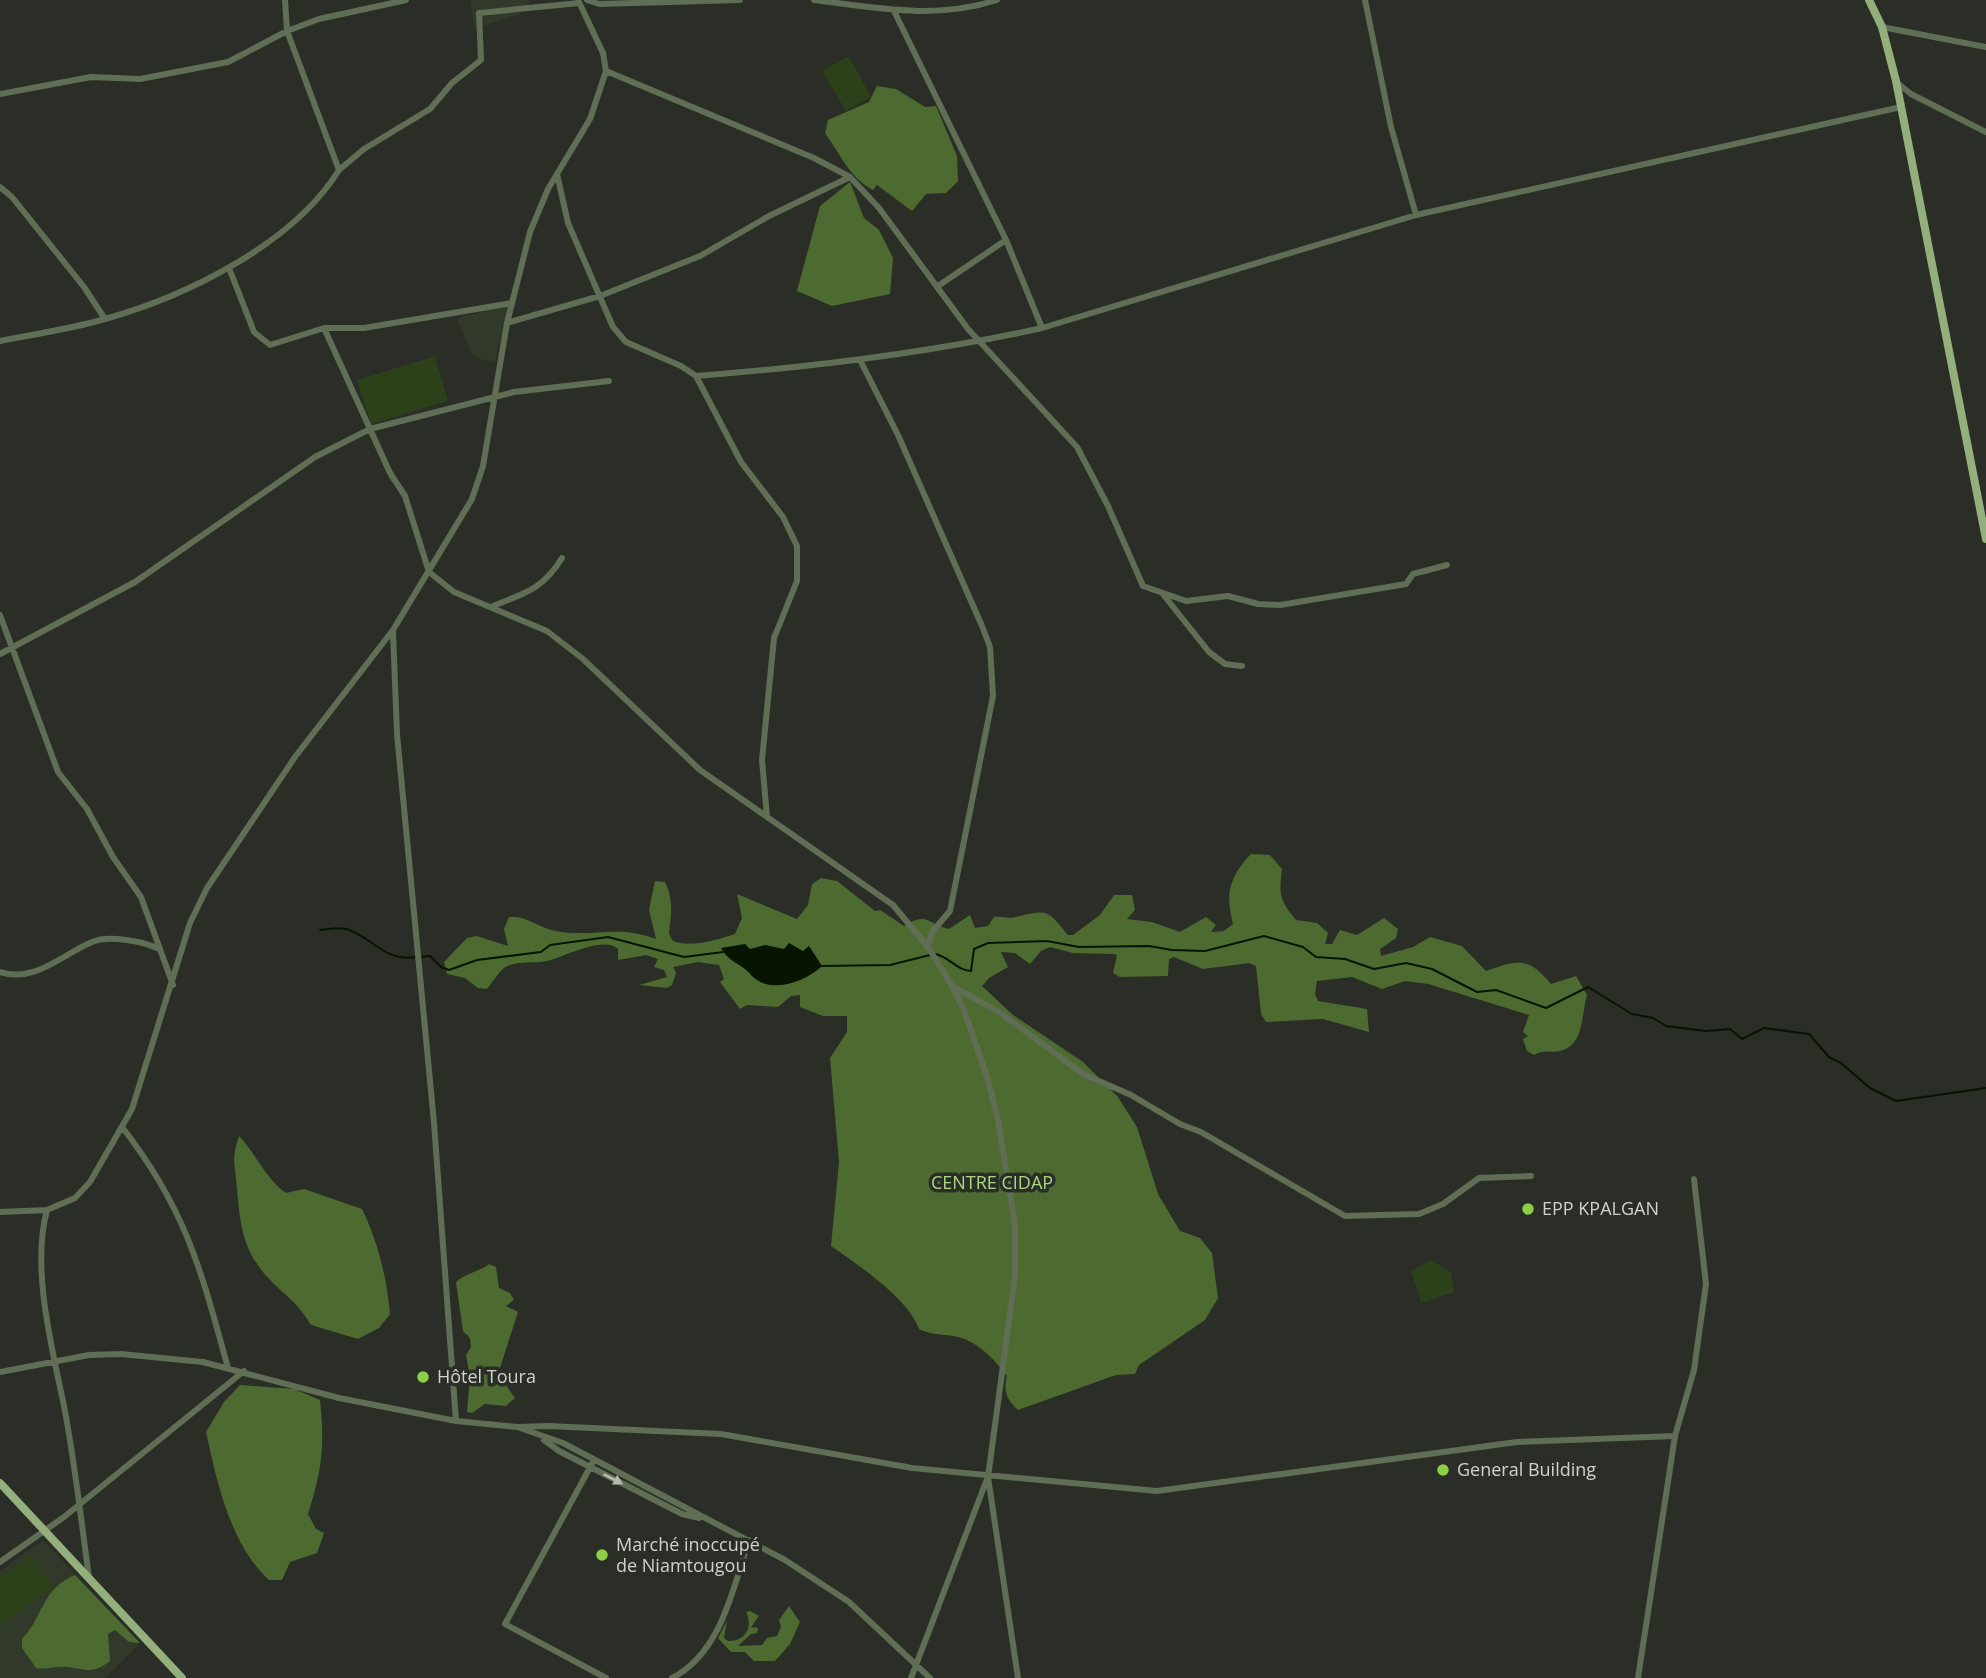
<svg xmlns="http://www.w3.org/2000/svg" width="1986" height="1678" font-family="'Open Sans',sans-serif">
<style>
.built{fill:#31392b}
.green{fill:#2c4019}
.forest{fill:#4d6b30}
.water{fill:#071500}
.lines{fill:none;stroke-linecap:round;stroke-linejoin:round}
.stream{stroke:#071500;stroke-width:2}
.minor{stroke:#606e55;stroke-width:6}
.major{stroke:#93af7b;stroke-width:8}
.oneway{fill:#b3b9af}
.poi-dot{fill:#8cce45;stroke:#2a2e26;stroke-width:2.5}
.labels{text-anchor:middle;stroke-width:7;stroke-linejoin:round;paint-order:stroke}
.park-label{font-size:18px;fill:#aad781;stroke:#2a2e26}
.poi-label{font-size:18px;fill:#cfd2cd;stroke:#2a2e26;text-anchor:start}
</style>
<rect width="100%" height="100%" fill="#2a2e26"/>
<!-- built -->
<path class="built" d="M470,0H529L530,2L520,14L474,29Z
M508,306L495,361H485L471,354L457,318Z
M43,1540L140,1643L105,1678H0V1571Z"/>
<!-- green -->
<path class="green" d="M849,56L871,97L846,111L822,71Z
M435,356L448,401L371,424L357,380Z
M1431,1260L1451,1272L1454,1292L1421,1303L1411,1271Z
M32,1555L54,1588L0,1625V1576Z"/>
<!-- forest -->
<path class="forest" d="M877,86L896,89L925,107L936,106L957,156L958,181L946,193L926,194L912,211L877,185L873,190C850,178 840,154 825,133L828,120L869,102Z
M850,182L864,218L879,230L893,258L890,294L832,306L797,291L820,206Z
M1251,854L1270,855L1282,869C1279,895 1279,899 1296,920L1317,923L1328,933L1325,944H1332L1340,930L1357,935L1384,918L1398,929L1396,938L1380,949L1381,956L1413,947L1430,937L1462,946L1486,971C1518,960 1528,956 1551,984L1576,976L1587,995C1581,1014 1585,1045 1560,1051C1550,1053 1543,1049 1534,1055L1527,1051L1523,1039L1528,1036L1523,1032L1529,1015L1428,984L1405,981L1382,989L1352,977L1317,981L1315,994L1318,1001L1367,1009L1369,1032L1323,1019L1266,1022L1261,1014L1256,966L1249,963L1203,969L1174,957L1169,959L1168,976L1120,977L1113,973L1117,955L1114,954L1073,953L1050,947L1041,951L1030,964L1015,953L1001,952L1008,967L989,978L982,986L1013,1015L1083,1062L1118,1097L1137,1127L1158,1194L1180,1231L1200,1238L1212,1253L1218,1298L1205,1320L1139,1365L1135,1374L1116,1375L1018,1410C1007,1400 1003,1391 1007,1376C994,1359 976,1339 953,1336C940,1334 931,1335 919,1329C908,1298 858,1265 831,1246L839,1162L830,1058L847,1032V1016H823L800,1007V995L791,996L778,1007L747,1005L740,1009L720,982L724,979L719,965L698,962L673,967L676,973L672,985L667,988L639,985L667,977L664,970L654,967L658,959L646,955L618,960V949C604,935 563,957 547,961C534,964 515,960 504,968C498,973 492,983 487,989L478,988L465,978L447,974L444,962L467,938L477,936L508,946L504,929L509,917C525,915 539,928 555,931C594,938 616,924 656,939L649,910L655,881L665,882C674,901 671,914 669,934L673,941C691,948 717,940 735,934L742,918L737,894L797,919L808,905L812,884L821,878L837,881L875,911L880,910L904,926C929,911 926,924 949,929L970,915L975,928L988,926L994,917C1001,916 1009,919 1016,917C1049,909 1047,910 1068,935H1073L1100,915L1114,895H1132L1135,910L1127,919L1152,922L1180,932L1206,917L1216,925L1211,932L1224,931L1233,924C1225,894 1229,877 1251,854Z
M239,1136C257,1155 265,1178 286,1193L304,1189L362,1209C378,1242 387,1278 390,1314L379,1328L358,1339L311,1325C297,1302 289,1299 271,1281C243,1253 240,1225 237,1188C235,1164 231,1160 239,1136Z
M489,1264L496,1267L499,1288L510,1293L514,1300L506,1306L518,1312L498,1374L515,1398L506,1406L485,1404L472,1413L467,1412L470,1377L466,1355L471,1347L470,1338L463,1331L456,1282C466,1273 483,1270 489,1264Z
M240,1385L294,1389L320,1400C325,1445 322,1470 308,1514L316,1529L324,1533L317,1553L290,1562L282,1580H269C230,1544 217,1482 206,1432L224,1402Z
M75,1575L140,1643L129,1642L115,1630L108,1634L110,1661C90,1676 85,1668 66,1667C56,1666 47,1670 36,1668L22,1648V1639C43,1618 41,1589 75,1575Z
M789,1606L800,1622L790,1644L775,1661H754L745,1652H731L718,1638L727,1621L724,1638L728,1641C747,1641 753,1626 746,1612L750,1611L759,1616L751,1627L758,1628L757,1633L751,1634L738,1646L762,1645L767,1638L777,1636L781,1627L779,1620Z"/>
<!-- water -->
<path class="water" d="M789,943L803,951L809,946L822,966C807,980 777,993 757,980C753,978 749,972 745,969C734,961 728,960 721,948L745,944L750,949L765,945L784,949Z"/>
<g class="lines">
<!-- stream -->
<path class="stream" d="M320,930C329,929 341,926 349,930C374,939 385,962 416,957
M935,954C950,957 956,970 971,971L974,949L988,943L1047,941L1079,947L1149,946L1172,950L1205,951L1264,936L1303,947L1316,957L1345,959L1374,969L1406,963L1432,969L1477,992L1496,990L1546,1008L1588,987L1632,1014L1653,1018L1666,1026L1706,1031L1730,1029L1742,1039L1764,1028L1809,1034L1829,1057L1841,1063L1870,1088L1896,1101L1986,1088
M421,957L430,956L441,967L449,970L477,960L541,952L550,945L608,937L684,957L723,952
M822,966L890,965L930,955"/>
<!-- minor -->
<path class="minor" d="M587,0L599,4L740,0
M814,0C877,8 936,20 997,0
M1365,0L1391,127L1416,215
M894,11L1006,240L1042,328
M1882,27L1986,47
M606,71L814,158L850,177L879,208L968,329L1077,447L1108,506L1143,586L1186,601L1228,596L1258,604L1280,605L1406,584L1413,574L1447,565
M1896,82L1911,94L1986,132
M0,94L91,77L140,79L228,62L287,31L319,19L406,0
M339,170L364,149L430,109L452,83L481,60L479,13L579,3
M557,174L568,223L613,327L626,342L681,366L696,376L741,462L783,517L797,546V581L774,638L762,760L767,817
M0,187L12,197L84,287L105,319
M229,268L254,332L270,345L324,328H364L512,303
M938,286L1006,240
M507,323L600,296L700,256L769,216L850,177
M324,328L390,473L405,496L429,572L454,592L547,631L583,659L700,770L893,905L928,947L952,986L964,1010L988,1080L998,1120L1015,1225V1276L988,1477L1018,1678
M0,341C35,334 71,329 105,319C187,296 293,244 339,170L287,31L285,0
M860,360L898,435L982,626L990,647L993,696L950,911L932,932L928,947
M696,376C813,367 928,353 1042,328L1416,215L1901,107
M1162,593L1209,652L1225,664L1242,666
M493,606C525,593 543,589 562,558
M0,615L58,772L87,809L113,857L141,897L173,985
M393,631L397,734L434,1123L456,1421
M0,654L135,582L315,457L370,429L514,392L609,381
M0,972C36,983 61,955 92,942C109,935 141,941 157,948
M954,987L1002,1014L1083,1074L1131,1095L1180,1124L1201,1132L1345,1216L1419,1214L1443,1204L1479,1178L1531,1176
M122,1127C186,1209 201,1270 228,1368
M47,1210C31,1268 52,1348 64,1406C75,1463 81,1520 89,1577
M0,1212L47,1210L75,1198L90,1182L132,1109L190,923L207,888L295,757L393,630L472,499L483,466L507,323L530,232L548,189L590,119L606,71L603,53L578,0
M0,1372L89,1355L121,1354L203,1362L339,1398L456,1421L517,1427L548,1426L721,1434L912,1468L1157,1491L1517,1442L1675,1436
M520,1428L563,1443L785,1560L849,1602L930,1678
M544,1440L559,1451L682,1514L699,1518
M594,1460L505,1624L606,1678
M0,1562L64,1517L244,1371
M672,1678C721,1653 733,1589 749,1540
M911,1678L987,1479
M1638,1678L1675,1436L1694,1370L1706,1284L1694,1179"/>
<!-- major -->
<path class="major" d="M1869,0L1882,27L1896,81L1986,539
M0,1483L182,1678"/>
</g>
<!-- one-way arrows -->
<defs><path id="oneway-solid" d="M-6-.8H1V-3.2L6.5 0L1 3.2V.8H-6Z" transform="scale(1.75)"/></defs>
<use class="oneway" href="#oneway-solid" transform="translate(613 1479) rotate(27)"/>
<!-- markers -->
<g class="poi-dot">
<circle cx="1528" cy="1209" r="7"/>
<circle cx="423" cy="1377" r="7"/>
<circle cx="1443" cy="1470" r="7"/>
<circle cx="602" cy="1555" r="7"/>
</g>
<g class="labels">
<!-- park labels -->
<g class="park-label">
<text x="992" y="1189">CENTRE CIDAP</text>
</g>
<!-- poi labels -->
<g class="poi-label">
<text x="1542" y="1215">EPP KPALGAN</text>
<text x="437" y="1383">Hôtel Toura</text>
<text x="1457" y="1476">General Building</text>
<text x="616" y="1551">Marché inoccupé<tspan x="616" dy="21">de Niamtougou</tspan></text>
</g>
</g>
</svg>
